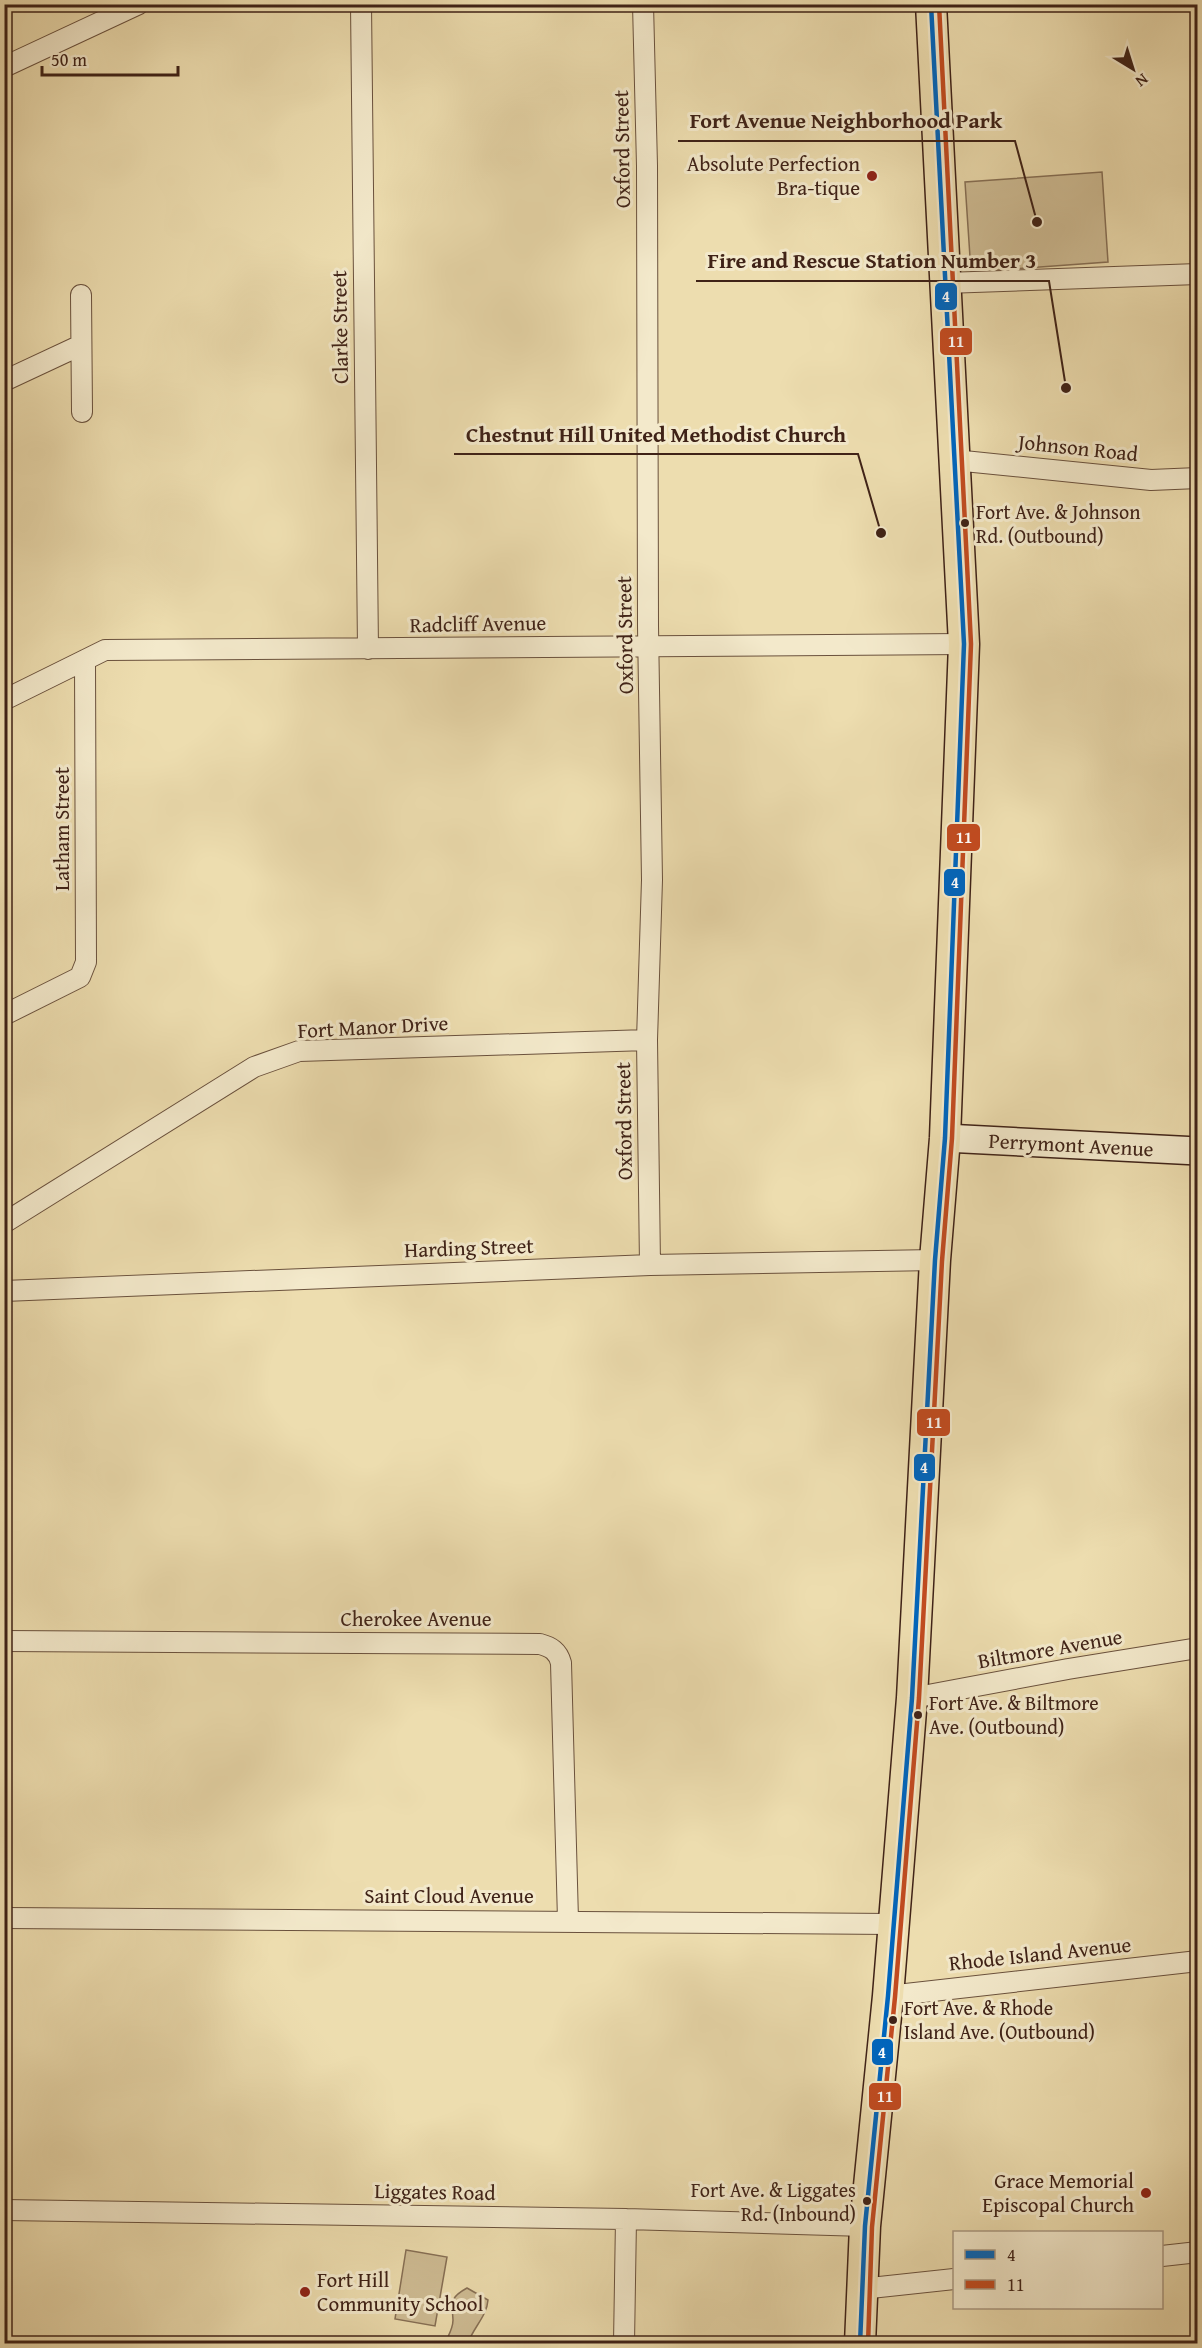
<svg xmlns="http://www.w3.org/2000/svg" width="1202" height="2348" font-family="'Gentium Book Plus',serif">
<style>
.green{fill:#cfbd95;stroke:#877056;stroke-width:1.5}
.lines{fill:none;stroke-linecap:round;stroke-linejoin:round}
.street-casing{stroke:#6a513d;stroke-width:22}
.secondary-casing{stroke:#3f2217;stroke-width:30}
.primary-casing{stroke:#3f2217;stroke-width:33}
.street{stroke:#f3e9cb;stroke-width:20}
.secondary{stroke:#f3e9cb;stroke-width:27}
.primary{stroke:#edddaf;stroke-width:30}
.bus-1-casing{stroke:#f3e9cb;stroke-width:9}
.bus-2-casing{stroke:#f3e9cb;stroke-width:9}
.bus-1{stroke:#0065bd;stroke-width:4.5}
.bus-2{stroke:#c24b20;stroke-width:4.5}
.poi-dot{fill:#8f2418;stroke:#f3e9cb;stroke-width:2}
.bus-dot{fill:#3f2217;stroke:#f3e9cb;stroke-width:2}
.labels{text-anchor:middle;stroke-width:6;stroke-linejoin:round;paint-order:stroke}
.bus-label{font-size:20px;fill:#3f2217;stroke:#f3e9cb;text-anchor:start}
.street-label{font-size:21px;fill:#3f2217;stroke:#f3e9cb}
.poi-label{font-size:21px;fill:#3f2217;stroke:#f3e9cb;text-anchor:end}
.leader{fill:none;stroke:#3f2217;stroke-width:2}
.callout-dot{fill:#3f2217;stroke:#f3e9cb;stroke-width:2}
.callout-label{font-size:22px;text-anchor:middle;font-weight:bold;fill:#3f2217;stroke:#f3e9cb;stroke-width:6;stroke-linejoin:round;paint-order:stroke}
.line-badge{stroke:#f3e9cb;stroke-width:2}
.badge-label{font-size:16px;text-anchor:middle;font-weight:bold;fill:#fff}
</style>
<rect width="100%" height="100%" fill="#edddaf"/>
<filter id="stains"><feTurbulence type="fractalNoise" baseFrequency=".00333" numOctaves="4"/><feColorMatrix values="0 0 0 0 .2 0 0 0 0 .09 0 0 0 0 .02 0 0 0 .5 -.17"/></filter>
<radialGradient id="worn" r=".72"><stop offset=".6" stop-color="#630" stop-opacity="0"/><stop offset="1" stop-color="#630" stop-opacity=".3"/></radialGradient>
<!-- green -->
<path class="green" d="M1102,172L1108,262L971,272L965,182Z
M406,2250L447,2257L435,2326L395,2319Z
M467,2288L488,2300C487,2316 473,2328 468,2343H445C448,2336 453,2329 453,2320C452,2302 449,2298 467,2288Z"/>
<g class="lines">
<!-- street casing -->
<g class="street-casing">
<path id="street" d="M361,4L368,649
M643,4L647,166L648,626L652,880L647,1040L650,1265
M4,67L139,4
M945,283L1198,274
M81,295L82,412
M4,381L81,345
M954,460L1151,480L1198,478
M4,700L105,650L964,644
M4,1015L80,977L86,962L85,660
M4,1223L254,1067L299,1051L647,1040
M4,1291L650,1265L935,1260
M4,1641L540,1644C551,1647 558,1651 561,1663L568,1920
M912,1698L1068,1669L1198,1648
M4,1918L892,1924
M888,1996L1198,1961
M4,2210L626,2219L865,2226
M1162,2256L1198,2252
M861,2289L954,2279
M624,2344L626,2219"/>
</g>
<!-- secondary casing -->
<g class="secondary-casing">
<path id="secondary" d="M945,1138L1198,1151"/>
</g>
<!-- primary casing -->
<g class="primary-casing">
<path id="primary" d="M860,2344L865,2226L888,1996L912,1698L935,1260L945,1138L964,644L931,4"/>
</g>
<!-- street -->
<use href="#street" class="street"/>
<!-- secondary -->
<use href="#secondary" class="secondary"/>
<!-- primary -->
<use href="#primary" class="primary"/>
<!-- bus-1 casing -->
<g class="bus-1-casing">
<path id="bus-1" d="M860,2344L865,2226L888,1996L912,1698L935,1260L945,1138L964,644L931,4"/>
</g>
<!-- bus-2 casing -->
<g class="bus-2-casing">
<path id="bus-2" d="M868,2344L872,2227L895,1997L919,1698L942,1261L952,1138L971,644L939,4"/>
</g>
<!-- bus-1 -->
<use href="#bus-1" class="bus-1"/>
<!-- bus-2 -->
<use href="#bus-2" class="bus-2"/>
</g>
<!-- markers -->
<g class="poi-dot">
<circle cx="872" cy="176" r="6"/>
<circle cx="1146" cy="2193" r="6"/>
<circle cx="305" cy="2292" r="6"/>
</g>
<g class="bus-dot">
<circle cx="965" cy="523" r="5"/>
<circle cx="918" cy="1715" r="5"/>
<circle cx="893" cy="2020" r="5"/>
<circle cx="867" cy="2201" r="5"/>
</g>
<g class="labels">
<!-- bus labels -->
<g class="bus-label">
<text x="976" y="519">Fort Ave. &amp; Johnson<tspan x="976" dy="24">Rd. (Outbound)</tspan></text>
<text x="929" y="1710">Fort Ave. &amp; Biltmore<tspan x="929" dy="24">Ave. (Outbound)</tspan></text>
<text x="904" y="2015">Fort Ave. &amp; Rhode<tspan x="904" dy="24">Island Ave. (Outbound)</tspan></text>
<text x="856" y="2197" text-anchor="end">Fort Ave. &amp; Liggates<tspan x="856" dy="24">Rd. (Inbound)</tspan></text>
</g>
<!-- street labels -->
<g class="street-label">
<text transform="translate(622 149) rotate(-91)" y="7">Oxford Street</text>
<text transform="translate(340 327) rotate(-91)" y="7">Clarke Street</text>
<text transform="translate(1078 448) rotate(6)" y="7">Johnson Road</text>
<text transform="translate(478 624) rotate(-1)" y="7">Radcliff Avenue</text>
<text transform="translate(625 635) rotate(-91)" y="7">Oxford Street</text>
<text transform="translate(62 829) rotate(-90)" y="7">Latham Street</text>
<text transform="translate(373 1027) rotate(-3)" y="7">Fort Manor Drive</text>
<text transform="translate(624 1121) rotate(-91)" y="7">Oxford Street</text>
<text transform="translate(1071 1145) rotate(3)" y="7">Perrymont Avenue</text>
<text transform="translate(469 1248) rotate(-2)" y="7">Harding Street</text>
<text x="416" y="1626">Cherokee Avenue</text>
<text transform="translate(1050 1649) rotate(-10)" y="7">Biltmore Avenue</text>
<text x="449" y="1903">Saint Cloud Avenue</text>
<text transform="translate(1040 1954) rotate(-6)" y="7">Rhode Island Avenue</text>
<text transform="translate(435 2192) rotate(1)" y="7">Liggates Road</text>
</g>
<!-- poi labels -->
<g class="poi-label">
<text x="860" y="171">Absolute Perfection<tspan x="860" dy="24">Bra-tique</tspan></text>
<text x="1134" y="2188">Grace Memorial<tspan x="1134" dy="24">Episcopal Church</tspan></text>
<text x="317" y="2287" text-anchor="start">Fort Hill<tspan x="317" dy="24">Community School</tspan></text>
</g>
</g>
<!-- callouts -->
<path class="leader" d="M1037 222L1015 141H678M1066 388L1049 281H696M881 533L858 454H454"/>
<g class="callout-dot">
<circle cx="1037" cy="222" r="6"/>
<circle cx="1066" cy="388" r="6"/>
<circle cx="881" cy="533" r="6"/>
</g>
<g class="callout-label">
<text x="846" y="128">Fort Avenue Neighborhood Park</text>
<text x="872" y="268">Fire and Rescue Station Number 3</text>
<text x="656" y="442">Chestnut Hill United Methodist Church</text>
</g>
<g class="line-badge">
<rect x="934" y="282" width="24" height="29" rx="6" fill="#0065bd"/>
<rect x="939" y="327" width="34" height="29" rx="6" fill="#c24b20"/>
<rect x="946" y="823" width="35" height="29" rx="6" fill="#c24b20"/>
<rect x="943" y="868" width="23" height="29" rx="6" fill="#0065bd"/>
<rect x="916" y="1408" width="35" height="29" rx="6" fill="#c24b20"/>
<rect x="913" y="1453" width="23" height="29" rx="6" fill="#0065bd"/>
<rect x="871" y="2038" width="23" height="28" rx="6" fill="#0065bd"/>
<rect x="868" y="2082" width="34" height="29" rx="6" fill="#c24b20"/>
</g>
<g class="badge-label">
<text x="946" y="302">4</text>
<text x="956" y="347">11</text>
<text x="964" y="843">11</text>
<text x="955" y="888">4</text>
<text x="934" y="1428">11</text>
<text x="924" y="1473">4</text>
<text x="882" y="2058">4</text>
<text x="885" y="2102">11</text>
</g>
<!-- margin -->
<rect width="1202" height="2348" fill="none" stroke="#edddaf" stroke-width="24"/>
<rect x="6" y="6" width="1190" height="2336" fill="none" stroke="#3f2217" stroke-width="3"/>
<rect x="12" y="12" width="1178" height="2324" fill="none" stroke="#3f2217" stroke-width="1.5"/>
<!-- legend -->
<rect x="953" y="2231" width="210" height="78" fill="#f3e9cb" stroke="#ab9983" stroke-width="1.5"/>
<rect x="965" y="2250" width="30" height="9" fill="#0065bd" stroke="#ab9983" stroke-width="1.5"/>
<text x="1007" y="2261" font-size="18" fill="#3f2217">4</text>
<rect x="965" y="2280" width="30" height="9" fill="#c24b20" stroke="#ab9983" stroke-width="1.5"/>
<text x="1007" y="2291" font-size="18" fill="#3f2217">11</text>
<!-- north arrow -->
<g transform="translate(1133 69) rotate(142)" stroke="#f3e9cb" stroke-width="4.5" paint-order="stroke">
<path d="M0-4.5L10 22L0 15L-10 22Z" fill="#3f2217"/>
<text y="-9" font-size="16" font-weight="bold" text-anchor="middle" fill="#3f2217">N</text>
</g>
<!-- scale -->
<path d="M42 66v9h136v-9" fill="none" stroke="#3f2217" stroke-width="3"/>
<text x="51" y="66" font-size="18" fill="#3f2217" stroke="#f3e9cb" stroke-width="4.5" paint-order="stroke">50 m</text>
<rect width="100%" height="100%" filter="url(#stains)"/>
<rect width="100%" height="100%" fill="url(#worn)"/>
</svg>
